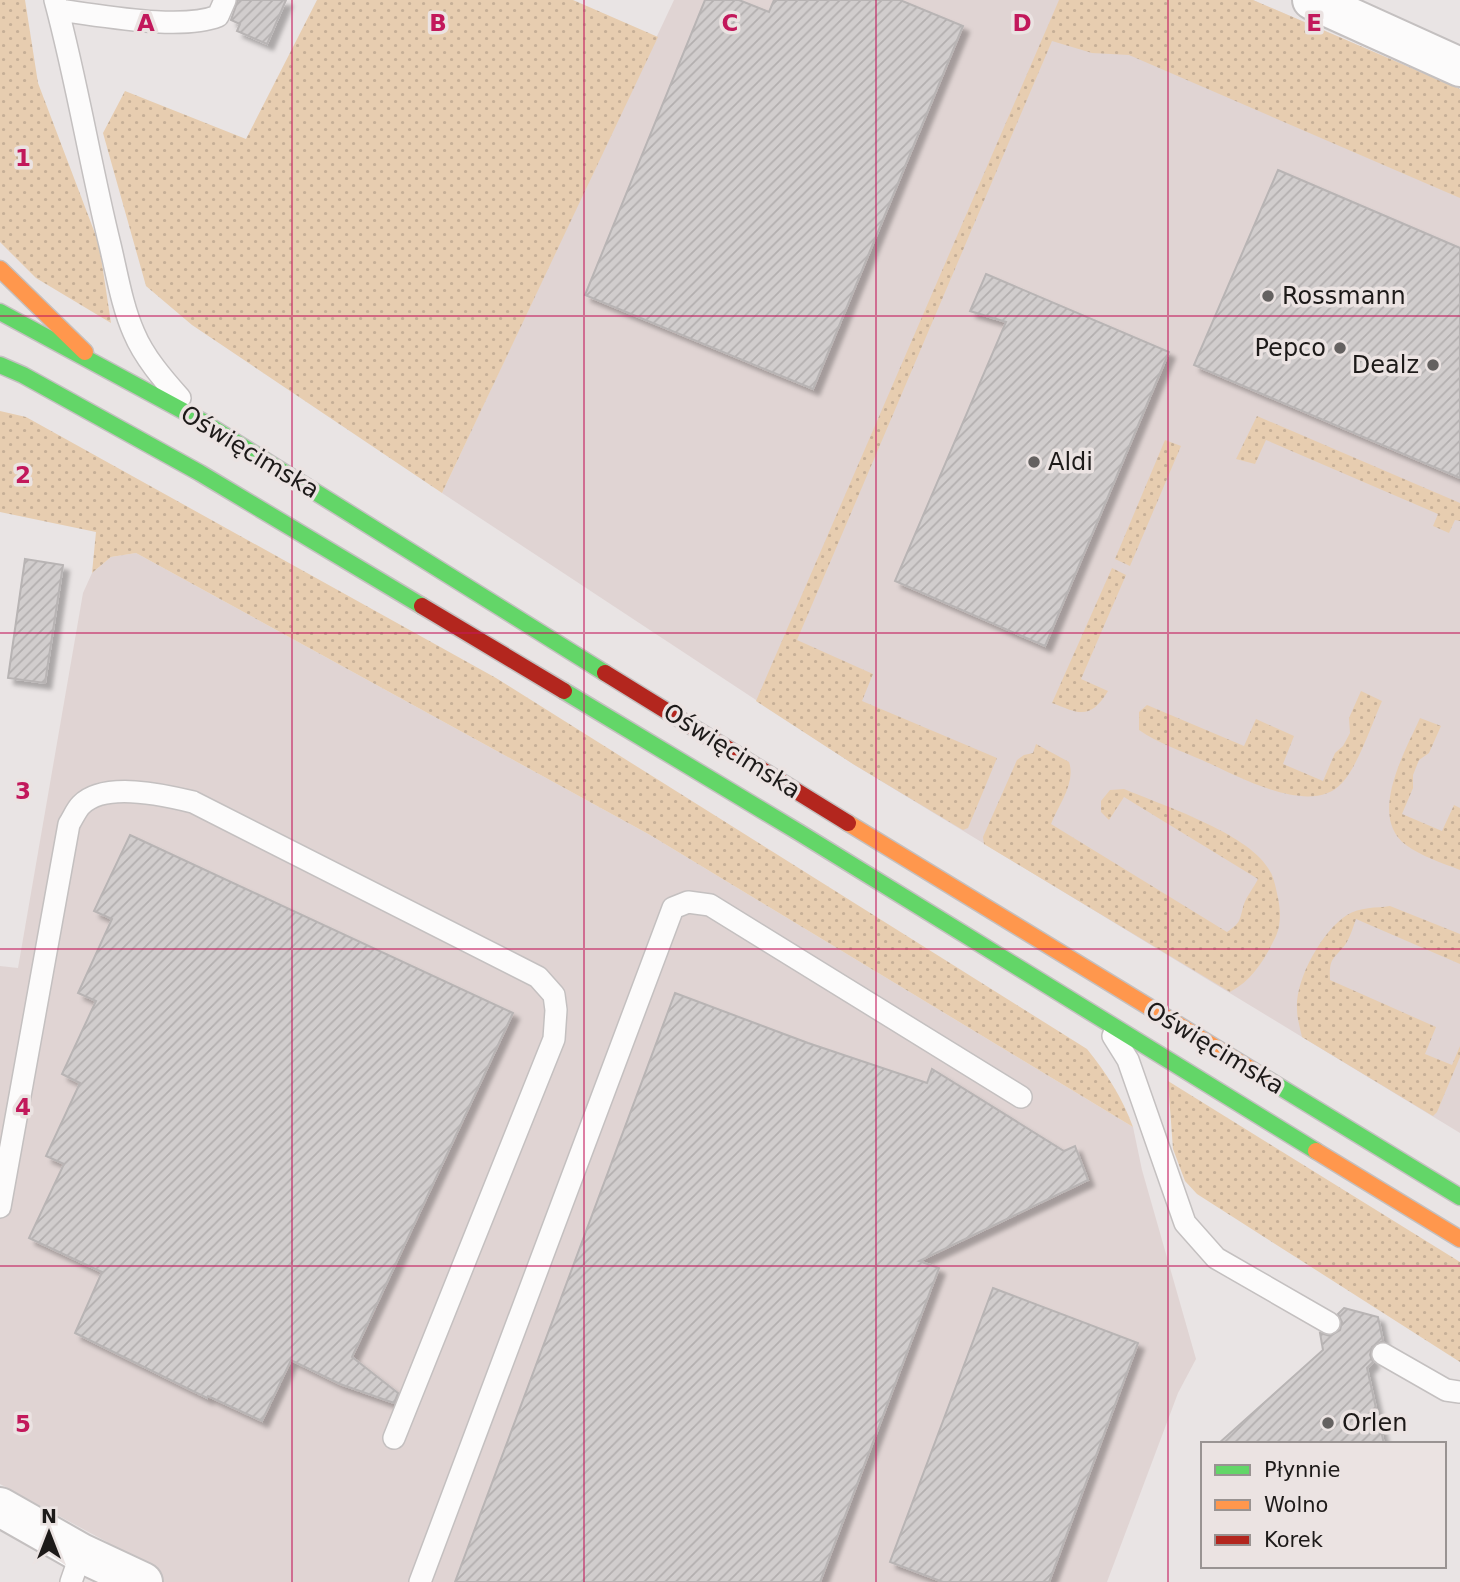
<svg xmlns="http://www.w3.org/2000/svg" width="1460" height="1582" font-family="'DejaVu Sans',sans-serif">
<style>
.built{fill:#e0d4d3}
.grass{fill:url(#grass-dots)}
.building{fill:url(#building-hatch);stroke:#b8b4b4;stroke-width:2;filter:url(#shadow)}
.lines{fill:none;stroke-linecap:round;stroke-linejoin:round}
.lane-casing{stroke:#c4c0c0;stroke-width:24}
.street-casing{stroke:#c4c0c0;stroke-width:42}
.fast-casing{stroke:#c4c0c0;stroke-width:19}
.slow-casing{stroke:#c4c0c0;stroke-width:19}
.jam-casing{stroke:#c4c0c0;stroke-width:19}
.lane{stroke:#fcfbfb;stroke-width:21}
.street{stroke:#fcfbfb;stroke-width:38}
.fast{stroke:#63d668;stroke-width:16}
.slow{stroke:#ff974d;stroke-width:16}
.jam{stroke:#b3261e;stroke-width:16}
.grid{fill:none;stroke:#c2185b;stroke-width:2;stroke-opacity:0.55}
.poi-dot{fill:#646160;stroke:#ebe3e2;stroke-width:2.5}
.labels{text-anchor:middle;stroke-width:7;stroke-linejoin:round;paint-order:stroke}
.poi-label{font-size:24px;fill:#1d1a19;stroke:#ebe3e2;text-anchor:start}
.street-label{font-size:24px;fill:#1d1a19;stroke:#ebe3e2}
.grid-label{font-size:23px;text-anchor:middle;font-weight:bold;fill:#c2185b;stroke:#ebe3e2;stroke-width:7;stroke-linejoin:round;paint-order:stroke}
</style>
<defs>
<pattern id="grass-dots" width="8" height="8" patternUnits="userSpaceOnUse" patternTransform="scale(1.75)"><rect width="8" height="8" fill="#e7cdb0"/><path d="M2 2h.1M6 6h.1" fill="none" stroke="#c6af97" stroke-width="1.8" stroke-linecap="round"/></pattern>
<pattern id="building-hatch" width="6" height="6" patternUnits="userSpaceOnUse" patternTransform="scale(1.75)"><rect width="6" height="6" fill="#d1cdcd"/><path d="M-1 1l2-2M0 6l6-6M5 7l2-2" fill="none" stroke="#b3afaf"/></pattern>
<filter id="shadow"><feDropShadow dx="6" dy="6" stdDeviation="2" flood-color="#0004"/></filter>
</defs>
<rect width="100%" height="100%" fill="#e9e4e4"/>
<!-- built -->
<path class="built" d="M674,0H1253L1460,89V1133L853,764L442,493Z
M136,553L650,835L1133,1127L1142,1170L1196,1359L1178,1393L1107,1582H94L107,1542L0,1484V966L18,968L83,593L92,573L111,557Z"/>
<!-- grass -->
<path class="grass" d="M0,0H25L38,83L99,244L111,323L36,278L0,242Z
M317,0H573L658,37L442,493L192,325L146,286L103,133L125,91L246,139Z
M1059,0H1253L1460,89V198L1129,55L1092,53L1052,41L797,640L873,674L862,701L997,758L968,828L963,830L853,764L756,701Z
M0,411L26,417L496,678L1087,1049C1107,1074 1122,1097 1133,1127L650,835L136,553L111,557L92,573L96,532L0,512Z
M1257,416L1460,503V521L1455,520L1449,533L1433,526L1438,514L1266,440L1255,464L1236,459Z
M1165,440L1181,446L1130,566L1115,559Z
M1112,568L1126,575L1081,679L1108,691C1090,720 1080,714 1052,703Z
M1361,691L1382,701C1372,723 1358,766 1342,783C1311,818 1236,775 1202,760C1181,751 1158,743 1139,730V712L1147,705L1244,746L1256,719L1294,736L1283,764L1323,781L1335,753L1343,746L1350,733L1349,718Z
M1420,718L1441,726L1429,753L1419,760L1413,775V788L1402,814L1442,831L1454,805L1460,808V870C1442,863 1421,856 1406,845C1367,816 1406,750 1420,718Z
M1036,744L1069,762C1076,783 1059,804 1051,824L1227,932C1242,922 1239,920 1244,904C1247,896 1254,887 1258,879L1124,797L1109,820L1101,812V801L1110,790L1124,789C1162,805 1247,833 1268,868C1274,876 1276,889 1278,898C1281,912 1281,928 1274,940C1263,962 1252,980 1230,992L984,844L983,837L1017,760L1024,755L1033,753Z
M1390,906L1460,934V964L1356,919C1353,927 1350,938 1345,945C1333,960 1329,958 1330,980L1436,1027L1425,1054L1452,1065L1460,1046V1057L1437,1112L1433,1116L1302,1037C1300,1028 1297,1018 1297,1009C1295,980 1322,931 1347,915C1359,907 1377,908 1390,906Z
M1168,1081L1460,1262V1362L1197,1194L1185,1181L1173,1149Z"/>
<!-- building -->
<path class="building" d="M238,0H286L267,44L237,31L240,24L231,20Z
M705,0H739L769,12L774,0H900L963,26L813,389L585,295Z
M1278,170L1460,248V478L1194,365Z
M986,274L1169,352L1045,646L895,581L1006,322L970,311Z
M25,559L63,565L45,683L8,678Z
M130,835L513,1013L352,1357L398,1393L394,1403L340,1384L291,1360L262,1421L208,1396L207,1398L75,1333L102,1272L29,1238L64,1164L46,1156L80,1083L62,1074L96,1001L78,993L112,919L94,911Z
M675,993L808,1043L927,1083L932,1069L1064,1151L1075,1146L1088,1180L919,1261L939,1268L820,1582H455Z
M993,1288L1138,1343L1049,1582H943L890,1562Z
M1344,1308L1378,1317L1383,1341L1372,1347L1370,1355L1373,1362L1367,1368L1384,1444H1218L1323,1350L1320,1333L1330,1336L1340,1330L1342,1322L1338,1314Z"/>
<g class="lines">
<!-- lane casing -->
<g class="lane-casing">
<path id="lane" d="M55,0C77,81 90,164 110,245C117,274 122,306 134,333C144,357 163,379 180,398
M58,10C100,15 180,31 218,16L225,0
M1113,1036L1128,1060L1185,1223L1216,1258L1329,1323
M0,1207L69,824C73,818 76,810 81,805C104,781 165,795 193,802L538,977L554,995L556,1010L554,1039L394,1438
M1383,1354L1446,1390L1460,1392
M71,1582L81,1553
M420,1582L673,908L688,902L710,905L1021,1097"/>
</g>
<!-- street casing -->
<g class="street-casing">
<path id="street" d="M1312,0L1460,67
M0,1507L81,1553L143,1582"/>
</g>
<!-- fast casing -->
<g class="fast-casing">
<path id="fast" d="M0,312L200,420L605,673
M0,365L23,375L200,473L422,606
M564,691L800,833L1316,1151
M1262,1076L1460,1197"/>
</g>
<!-- slow casing -->
<g class="slow-casing">
<path id="slow" d="M0,269L85,352
M848,823L1262,1076
M1316,1151L1460,1239"/>
</g>
<!-- jam casing -->
<g class="jam-casing">
<path id="jam" d="M422,606L564,691
M605,673L848,823"/>
</g>
<!-- lane -->
<use href="#lane" class="lane"/>
<!-- street -->
<use href="#street" class="street"/>
<!-- fast -->
<use href="#fast" class="fast"/>
<!-- slow -->
<use href="#slow" class="slow"/>
<!-- jam -->
<use href="#jam" class="jam"/>
</g>
<!-- grid -->
<path class="grid" d="M292,0V1582M584,0V1582M876,0V1582M1168,0V1582M0,316H1460M0,633H1460M0,949H1460M0,1266H1460"/>
<!-- markers -->
<g class="poi-dot">
<circle cx="1268" cy="296" r="7"/>
<circle cx="1340" cy="348" r="7"/>
<circle cx="1433" cy="365" r="7"/>
<circle cx="1034" cy="462" r="7"/>
<circle cx="1328" cy="1423" r="7"/>
</g>
<g class="labels">
<!-- poi labels -->
<g class="poi-label">
<text x="1282" y="304">Rossmann</text>
<text x="1326" y="356" text-anchor="end">Pepco</text>
<text x="1419" y="373" text-anchor="end">Dealz</text>
<text x="1048" y="470">Aldi</text>
<text x="1342" y="1431">Orlen</text>
</g>
<!-- street labels -->
<g class="street-label">
<text transform="translate(250 452) rotate(31)" y="8">Oświęcimska</text>
<text transform="translate(732 751) rotate(32)" y="8">Oświęcimska</text>
<text transform="translate(1215 1048) rotate(31)" y="8">Oświęcimska</text>
</g>
</g>
<g class="grid-label">
<text x="146" y="31">A</text>
<text x="438" y="31">B</text>
<text x="730" y="31">C</text>
<text x="1022" y="31">D</text>
<text x="1314" y="31">E</text>
<text x="23" y="166">1</text>
<text x="23" y="483">2</text>
<text x="23" y="799">3</text>
<text x="23" y="1115">4</text>
<text x="23" y="1432">5</text>
</g>
<!-- legend -->
<rect x="1201" y="1442" width="245" height="126" fill="#ebe3e2" stroke="#999392" stroke-width="2"/>
<rect x="1215" y="1465" width="35" height="10" fill="#63d668" stroke="#999392" stroke-width="2"/>
<text x="1264" y="1477" font-size="21" fill="#1d1a19">Płynnie</text>
<rect x="1215" y="1500" width="35" height="10" fill="#ff974d" stroke="#999392" stroke-width="2"/>
<text x="1264" y="1512" font-size="21" fill="#1d1a19">Wolno</text>
<rect x="1215" y="1535" width="35" height="10" fill="#b3261e" stroke="#999392" stroke-width="2"/>
<text x="1264" y="1547" font-size="21" fill="#1d1a19">Korek</text>
<!-- north arrow -->
<g transform="translate(49 1533)" stroke="#ebe3e2" stroke-width="5" paint-order="stroke">
<path d="M0-5L12 26L0 18L-12 26Z" fill="#1d1a19"/>
<text y="-10" font-size="19" font-weight="bold" text-anchor="middle" fill="#1d1a19">N</text>
</g>
</svg>
